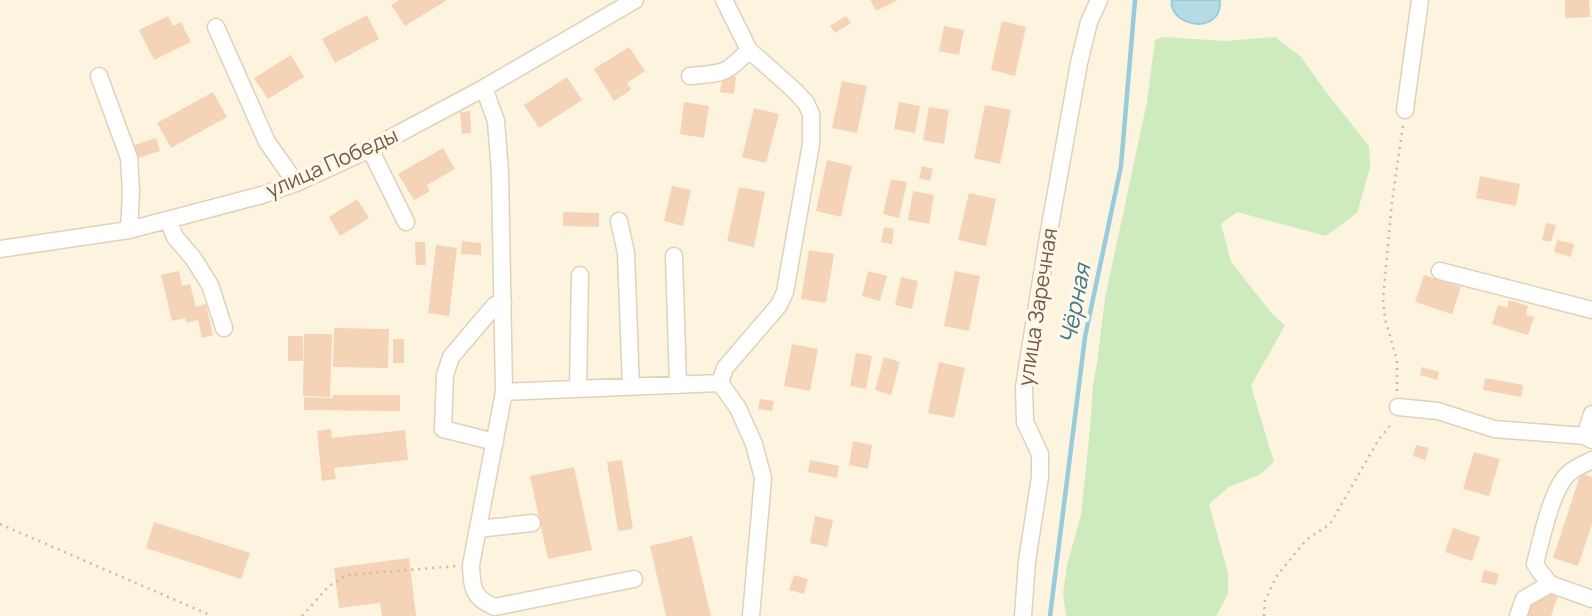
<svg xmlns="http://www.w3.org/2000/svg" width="1592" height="616" font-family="Manrope,sans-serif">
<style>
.green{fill:#cdebbe}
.water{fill:#b4dce7;stroke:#99cbda;stroke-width:2}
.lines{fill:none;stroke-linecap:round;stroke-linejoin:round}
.stream{stroke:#99cbda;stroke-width:4.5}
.building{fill:#f4d3b6}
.minor-casing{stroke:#e2d0bb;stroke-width:19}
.path{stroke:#d9b699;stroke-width:2.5;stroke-dasharray:2 5;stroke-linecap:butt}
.minor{stroke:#fff;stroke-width:16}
.labels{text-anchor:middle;stroke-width:7;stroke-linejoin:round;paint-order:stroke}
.street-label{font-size:21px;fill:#755a46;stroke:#fff7e7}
.water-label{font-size:23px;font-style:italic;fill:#3f798a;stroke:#fff7e7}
</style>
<rect width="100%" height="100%" fill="#fdf4e0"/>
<!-- green -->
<path class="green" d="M1163,37L1225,41L1275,37L1301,57L1323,88L1369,146L1370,168L1357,213L1326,236L1237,212L1221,224L1231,262L1273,315L1285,325L1251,386L1274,462L1259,475L1229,487L1209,504L1228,573V594L1216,616H1066L1063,593L1067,565L1081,515L1090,429L1093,385L1097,363L1105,298L1147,102L1155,40Z"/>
<!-- water -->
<path class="water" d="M1172,0H1220C1220,5 1220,12 1216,16C1203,33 1168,20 1172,0Z"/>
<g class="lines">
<!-- stream -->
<path class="stream" d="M1050,616L1085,337L1121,166L1135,0"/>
</g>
<!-- building -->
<path class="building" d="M399,0H447L405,26L391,5Z
M870,0H898L876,11Z
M1565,0H1589L1590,17L1565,18Z
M367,15L379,39L335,63L322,39Z
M168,16L173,26L181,22L191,42L154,60L139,30Z
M846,16L851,23L835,33L830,26Z
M1002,21L1026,27L1015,76L991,70Z
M944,26L964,30L959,55L939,51Z
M629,47L645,71L627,83L631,90L614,101L594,69Z
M291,55L304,77L268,99L254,78Z
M723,76L736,77L734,94L720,92Z
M567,77L582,100L539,128L524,105Z
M842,81L867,86L857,133L832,128Z
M213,92L227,117L171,148L157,123Z
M684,102L709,106L704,138L680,134Z
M899,102L920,106L915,133L894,129Z
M985,105L1011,110L1000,164L974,158Z
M929,107L949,110L944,144L923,140Z
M754,108L779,114L766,163L742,157Z
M470,111L471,133L462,134L460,112Z
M156,138L160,151L132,160L128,147Z
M443,148L455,169L427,185L430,191L414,200L398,174Z
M827,160L852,166L841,217L816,211Z
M922,166L933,169L930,181L919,178Z
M1480,176L1520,184L1516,206L1476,198Z
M891,179L907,182L899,218L883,214Z
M672,186L691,190L683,226L664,221Z
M739,187L765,192L754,247L727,241Z
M913,191L934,195L929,224L908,220Z
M969,193L996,199L986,246L958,240Z
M357,199L369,218L340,236L329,217Z
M563,212L599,213V227L563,226Z
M1546,223L1556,225L1551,242L1542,240Z
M884,227L894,229L892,244L881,242Z
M1557,240L1574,244L1571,257L1554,252Z
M462,241L481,243V255L461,254Z
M415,242H425L426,265H416Z
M436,245L457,248L449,316L428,313Z
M809,250L834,254L826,303L801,299Z
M179,271L182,286L190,284L196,307L206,304L213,335L202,338L198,320L186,323L185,318L172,321L161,275Z
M868,271L887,276L880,301L862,296Z
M955,271L980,276L969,331L944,326Z
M1424,275L1461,287L1452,314L1415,302Z
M901,277L918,281L912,309L895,305Z
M1509,300L1528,306L1526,315L1534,317L1528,335L1492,324L1498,305L1507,308Z
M334,328L389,329L388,368L333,367Z
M304,334H332L330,397L303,396Z
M288,336H303V361H288Z
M393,339H404V363H393Z
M792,344L818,349L810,391L784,386Z
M856,353L872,356L866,389L850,386Z
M884,357L900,362L891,395L875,390Z
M939,362L965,368L954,418L928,413Z
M1422,367L1439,372L1437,380L1420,375Z
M1485,378L1523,385L1521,397L1483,390Z
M333,395H400V411L304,410V397L333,398Z
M760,399L774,401L772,411L758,409Z
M331,429L332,438L405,430L408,460L334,468L336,479L322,481L317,431Z
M853,441L872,445L868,469L849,465Z
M1416,445L1429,448L1425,460L1413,456Z
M1474,452L1500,459L1489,496L1463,489Z
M622,460L633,529L618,531L607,462Z
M810,460L839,466L837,478L808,472Z
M574,467L592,550L548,559L530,476Z
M1581,473L1592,477V524L1578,566L1553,558Z
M815,516L833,520L827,547L810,543Z
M154,522L250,553L241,579L146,548Z
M1453,528L1480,537L1472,561L1445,552Z
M692,536L711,616H666L650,546Z
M409,558L416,616H382L380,603L339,608L334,568Z
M1484,570L1499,574L1496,585L1481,582Z
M794,575L808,579L804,594L789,590Z
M1537,583L1560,590L1551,616H1526Z"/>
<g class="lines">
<!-- minor casing -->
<g class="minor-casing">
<path id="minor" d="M724,0L749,50L795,91L806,103L811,114V144L785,292L779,305L725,368L720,383L738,408L754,444L763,478L751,616
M216,27L267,142L296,183
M99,76L129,158L131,192L129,230
M690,76C723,73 725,75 749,50
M484,88L496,121L500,172L504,392L471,565C472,587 472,598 495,607L634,579
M1405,110L1420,0
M370,149L406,222
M168,220L175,237L193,258L210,285L224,328
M619,221L626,253L631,387
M0,249L129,230L262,195L296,183L370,149L484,88L635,0
M674,256L678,385
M1440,271L1592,310
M578,389L580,275
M504,392L720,383
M1398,407L1438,411L1494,429L1585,436L1592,440
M1585,436L1592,414
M495,442L443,429L445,375L451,357L495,305L503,303
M1592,460C1584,464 1574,468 1568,474C1551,490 1541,541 1535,564L1541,573L1550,584L1592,599
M478,529L532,523
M1023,616L1027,561L1040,477V454L1025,422L1024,387L1048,237L1079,63L1089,22L1099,0
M1518,616L1524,599L1550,584"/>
</g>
<!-- path -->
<path class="path" d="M1397,391V360L1385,319L1383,299L1392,202L1403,125
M0,524L212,616
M302,616L329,586L347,575L457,566
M1264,616L1265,601L1276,577L1306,540L1330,524L1379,439L1393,422"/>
<!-- minor -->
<use href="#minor" class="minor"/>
</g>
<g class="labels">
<!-- street labels -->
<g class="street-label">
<text transform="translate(332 163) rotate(-24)" y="7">улица Победы</text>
<text transform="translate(1038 307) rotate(-81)" y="7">улица Заречная</text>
</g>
<!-- water labels -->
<g class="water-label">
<text transform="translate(1075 304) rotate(-79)" y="8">Чёрная</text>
</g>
</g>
</svg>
